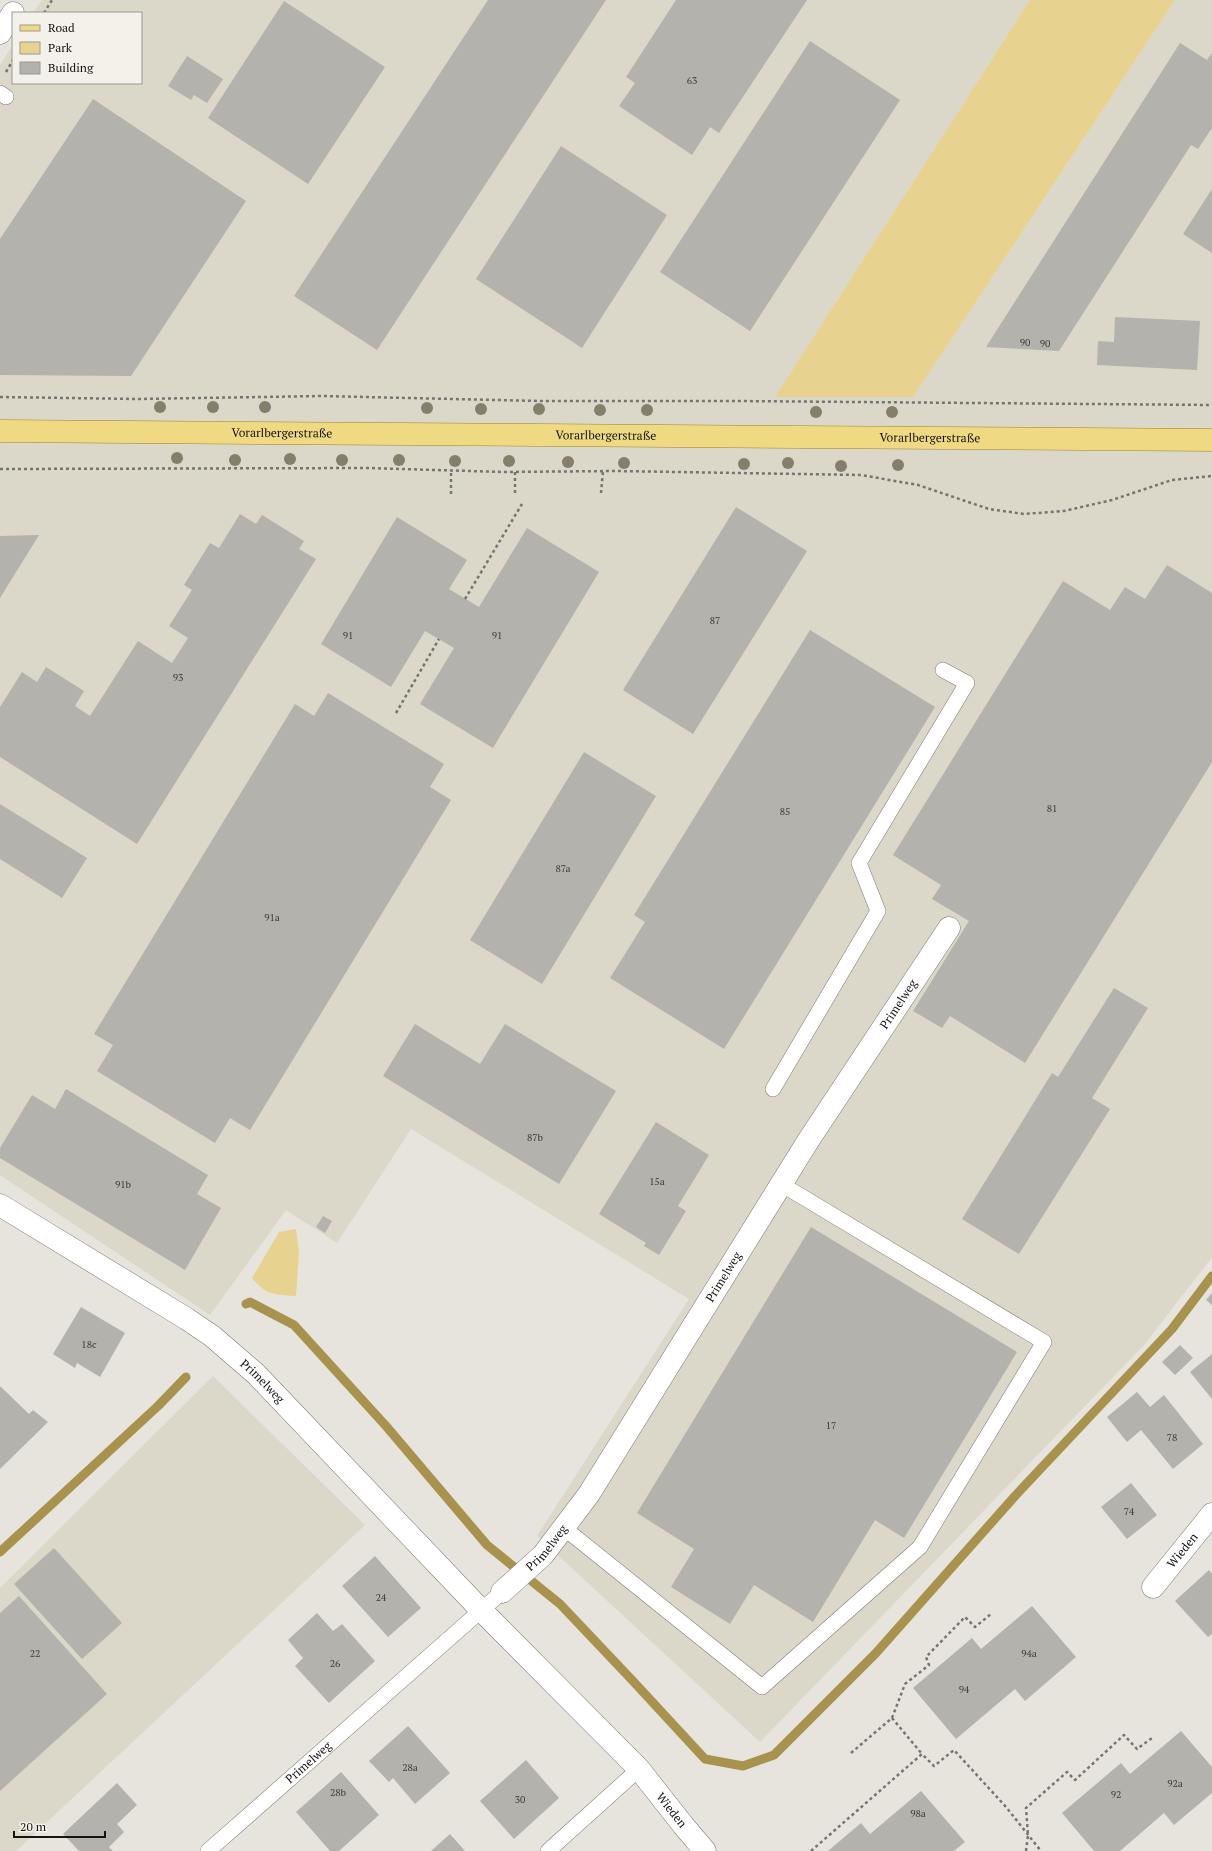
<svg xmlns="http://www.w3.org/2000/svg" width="1212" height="1851" font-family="'PT Serif',serif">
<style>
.built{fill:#dbd7c9}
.green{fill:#e7d290}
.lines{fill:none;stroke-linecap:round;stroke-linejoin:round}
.stream{stroke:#a7924e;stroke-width:9}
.building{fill:#b4b2ac}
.lane-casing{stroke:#7d7b75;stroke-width:16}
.street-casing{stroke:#7d7b75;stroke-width:23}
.secondary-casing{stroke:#7d7b75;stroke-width:23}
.primary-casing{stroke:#9d8426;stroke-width:23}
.path{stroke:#757470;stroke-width:2.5;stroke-dasharray:3 3;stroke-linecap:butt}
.lane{stroke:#fff;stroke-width:15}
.street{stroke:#fff;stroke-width:22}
.secondary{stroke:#fff;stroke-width:22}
.primary{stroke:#f0d983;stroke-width:22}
.tree{fill:#847e6a}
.labels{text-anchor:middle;stroke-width:4;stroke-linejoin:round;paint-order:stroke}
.number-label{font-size:10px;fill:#3d3c38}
.street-label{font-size:12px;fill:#151412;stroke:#f3f1ea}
</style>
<rect width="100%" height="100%" fill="#e6e4dd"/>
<!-- built -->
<path class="built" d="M42,0H1030L775,397H913L1175,0H1212V1257L1145,1344L760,1742L537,1536L689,1299L411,1129L337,1243L286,1210L210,1315L0,1175V65L13,45V83H141V13H33Z
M213,1376L365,1525L16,1851H0V1588Z"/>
<!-- green -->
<path class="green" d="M1030,0H1175L913,397H775Z
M296,1229L299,1252L296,1296C274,1295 266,1295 252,1278L279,1232Z"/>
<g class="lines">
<!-- stream -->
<path class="stream" d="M246,1304L250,1302L294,1325L386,1426L487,1545L560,1604L632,1680L705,1759L743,1766L774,1755L876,1653L1015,1496L1172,1329L1212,1276
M0,1552L158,1406L186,1377"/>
</g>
<!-- building -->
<path class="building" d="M488,0H606L377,350L294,296Z
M676,0H807L719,133L710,127L692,155L619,106L635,83L626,77Z
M284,1L385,67L308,184L208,118Z
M810,41L900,100L750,331L660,272Z
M1180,43L1207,60L1212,53V128L1198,149L1191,145L1059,351L986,347Z
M187,56L223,79L207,103L194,95L191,100L168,86Z
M93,99L246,201L131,376L0,375V239Z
M561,146L667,215L582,348L476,279Z
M1212,189V253L1183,234Z
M1115,317L1200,321L1197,370L1097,365L1098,341L1114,342Z
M736,507L807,551L693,734L623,690Z
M240,514L256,524L262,515L304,541L299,549L316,559L137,844L0,757V707L22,672L37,682L46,667L84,691L75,706L90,716L138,641L172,663L188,638L169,626L192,590L184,585L210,543L219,548Z
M397,517L467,560L449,589L479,607L527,528L599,572L493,748L420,704L454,648L425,631L391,687L321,644Z
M39,535L0,598V536Z
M1167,565L1212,593V762L1025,1063L950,1016L942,1028L913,1011L969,921L932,899L941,885L893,855L1063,581L1110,610L1125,587L1145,599Z
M810,630L935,707L724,1049L610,978L645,922L634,915Z
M328,693L444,764L430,787L451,800L250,1130L230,1118L215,1143L97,1071L113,1045L94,1034L295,704L314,716Z
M584,752L656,796L542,984L470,940Z
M0,804L87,858L62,898L0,859Z
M1114,988L1148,1008L1092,1098L1110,1109L1019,1254L962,1219L1052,1073L1058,1077Z
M415,1024L480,1064L505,1024L616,1091L559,1184L383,1076Z
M66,1089L208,1175L197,1194L221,1208L185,1270L0,1158V1148L32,1095L55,1109Z
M656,1122L709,1155L678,1206L686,1211L659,1255L644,1246L646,1243L599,1214Z
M323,1216L332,1221L325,1233L316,1227Z
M811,1227L1017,1352L904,1538L875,1520L813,1622L754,1585L730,1624L671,1587L694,1549L637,1513Z
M1212,1293V1305L1206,1300Z
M81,1307L125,1333L100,1377L77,1363L75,1368L53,1354Z
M1180,1345L1193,1358L1175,1375L1162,1362Z
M1212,1354V1399L1190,1372Z
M0,1386L29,1414L33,1410L48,1422L0,1469Z
M1137,1392L1150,1407L1164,1395L1203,1444L1173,1469L1141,1430L1127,1442L1107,1417Z
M1131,1483L1157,1515L1127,1539L1101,1507Z
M54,1548L122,1623L82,1659L14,1584Z
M375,1556L421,1608L388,1637L342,1586Z
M1209,1570L1212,1574V1634L1208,1637L1175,1601Z
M19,1596L107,1694L0,1791V1613Z
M1032,1606L1076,1657L1025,1701L1015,1689L956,1739L913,1688L972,1638L981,1649Z
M317,1613L333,1631L342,1624L375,1661L329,1703L295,1666L303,1658L288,1640Z
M408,1726L450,1773L415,1804L393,1778L389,1782L369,1761Z
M1181,1731L1212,1767V1793L1174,1825L1164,1813L1120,1851H1094L1062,1813L1121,1763L1130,1774Z
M526,1760L559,1798L514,1839L480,1801Z
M341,1772L379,1815L339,1851H330L296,1812Z
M117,1783L137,1805L117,1824L124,1832L109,1847L113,1851H79L63,1834Z
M921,1791L965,1842L954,1851H828L861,1823L870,1834Z
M450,1834L465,1851H431Z"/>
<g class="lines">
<!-- lane casing -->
<g class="lane-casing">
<g id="lane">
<path d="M0,93L6,97"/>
<path d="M773,1089L878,911L859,863L967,683L943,670"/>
<path d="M564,1528L762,1687L920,1547L1044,1342L781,1184"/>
<path id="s1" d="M208,1851L502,1592"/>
<path d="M548,1851L639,1769"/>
</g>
</g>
<!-- street casing -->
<g class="street-casing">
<g id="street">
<path id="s2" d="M0,1205L187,1319L212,1336L256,1374L482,1611L639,1769L683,1825L705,1851"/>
<path id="s3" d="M1153,1587L1212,1514"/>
<path id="s4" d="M502,1592L543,1555L589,1494L808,1141L949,928"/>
</g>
</g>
<!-- secondary casing -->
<g class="secondary-casing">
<path id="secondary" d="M0,33L13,13"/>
</g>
<!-- primary casing -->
<g class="primary-casing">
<g id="primary">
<path id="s5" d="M0,431L1212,440"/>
</g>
</g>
<!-- path -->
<path class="path" d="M44,13L52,0
M6,72L13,60
M0,397L137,399L322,396L540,401H737L1212,405
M0,469L368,468L503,472L616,471L861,475L918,485L989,509L1024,514L1064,511L1112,500L1172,480L1212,476
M515,493V472
M601,493L603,471
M451,494V470
M465,599L522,504
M396,713L439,639
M892,1718L922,1754
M851,1753L892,1718L905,1684L929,1665L926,1657L965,1617L975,1627L991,1614
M811,1851L922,1754L934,1766L954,1750L1006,1807L1041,1851
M1026,1851L1028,1835L1026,1808L1067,1772L1075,1780L1124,1735L1137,1749L1152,1738"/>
<!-- lane -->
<use href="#lane" class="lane"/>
<!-- street -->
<use href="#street" class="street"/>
<!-- secondary -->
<use href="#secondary" class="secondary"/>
<!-- primary -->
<use href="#primary" class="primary"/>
</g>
<!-- trees -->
<g class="tree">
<circle cx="160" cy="407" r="6"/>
<circle cx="213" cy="407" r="6"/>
<circle cx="265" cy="407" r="6"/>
<circle cx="427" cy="408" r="6"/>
<circle cx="481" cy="409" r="6"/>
<circle cx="539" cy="409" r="6"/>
<circle cx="600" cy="410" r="6"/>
<circle cx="647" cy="410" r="6"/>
<circle cx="816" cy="412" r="6"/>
<circle cx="892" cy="412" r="6"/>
<circle cx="177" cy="458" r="6"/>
<circle cx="290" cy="459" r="6"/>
<circle cx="235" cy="460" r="6"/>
<circle cx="342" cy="460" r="6"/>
<circle cx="399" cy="460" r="6"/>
<circle cx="455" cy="461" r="6"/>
<circle cx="509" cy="461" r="6"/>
<circle cx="568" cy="462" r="6"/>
<circle cx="624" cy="463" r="6"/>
<circle cx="788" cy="463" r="6"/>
<circle cx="744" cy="464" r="6"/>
<circle cx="898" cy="465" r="6"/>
<circle cx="841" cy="466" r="6"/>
</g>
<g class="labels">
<!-- number labels -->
<g class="number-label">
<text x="692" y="84">63</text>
<text x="1025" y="346">90</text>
<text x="1045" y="347">90</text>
<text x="715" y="624">87</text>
<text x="348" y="639">91</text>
<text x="497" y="639">91</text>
<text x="178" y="681">93</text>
<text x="1052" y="812">81</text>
<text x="785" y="815">85</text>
<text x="563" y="872">87a</text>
<text x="272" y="921">91a</text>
<text x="535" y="1141">87b</text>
<text x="657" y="1185">15a</text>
<text x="123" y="1188">91b</text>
<text x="89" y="1348">18c</text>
<text x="831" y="1429">17</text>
<text x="1172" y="1441">78</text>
<text x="1129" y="1515">74</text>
<text x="381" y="1601">24</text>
<text x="35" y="1657">22</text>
<text x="1029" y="1657">94a</text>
<text x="335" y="1667">26</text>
<text x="964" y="1693">94</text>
<text x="410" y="1771">28a</text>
<text x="1175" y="1787">92a</text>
<text x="338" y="1796">28b</text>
<text x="1116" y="1798">92</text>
<text x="520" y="1803">30</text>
<text x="918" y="1817">98a</text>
</g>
<!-- street labels -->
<g class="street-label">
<text dy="4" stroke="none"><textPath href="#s5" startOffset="282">Vorarlbergerstraße</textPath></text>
<text dy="4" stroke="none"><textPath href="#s5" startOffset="606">Vorarlbergerstraße</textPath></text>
<text dy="4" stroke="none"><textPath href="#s5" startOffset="930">Vorarlbergerstraße</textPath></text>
<text dy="4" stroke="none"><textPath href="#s4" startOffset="711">Primelweg</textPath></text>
<text dy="4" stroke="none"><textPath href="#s4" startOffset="387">Primelweg</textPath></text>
<text dy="4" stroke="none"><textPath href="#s2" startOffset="317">Primelweg</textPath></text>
<text dy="4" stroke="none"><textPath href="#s4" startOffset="63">Primelweg</textPath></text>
<text dy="4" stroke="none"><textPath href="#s3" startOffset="47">Wieden</textPath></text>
<text dy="4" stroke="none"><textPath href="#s1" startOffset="134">Primelweg</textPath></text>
<text dy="4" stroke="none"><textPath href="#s2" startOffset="910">Wieden</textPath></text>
</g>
</g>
<!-- legend -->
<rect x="12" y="12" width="130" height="72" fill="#f3f1ea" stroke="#9a9994"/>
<rect x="20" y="25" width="20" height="6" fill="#f0d983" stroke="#9a9994"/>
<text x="48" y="32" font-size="12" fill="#151412">Road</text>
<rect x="20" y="42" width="20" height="12" fill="#e7d290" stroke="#9a9994"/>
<text x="48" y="52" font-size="12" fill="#151412">Park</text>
<rect x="20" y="62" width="20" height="12" fill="#b4b2ac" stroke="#9a9994"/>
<text x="48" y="72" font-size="12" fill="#151412">Building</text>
<!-- scale -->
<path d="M14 1831v6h91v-6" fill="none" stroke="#151412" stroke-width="2"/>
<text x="20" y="1831" font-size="12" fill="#151412" stroke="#f3f1ea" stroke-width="3" paint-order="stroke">20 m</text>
</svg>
